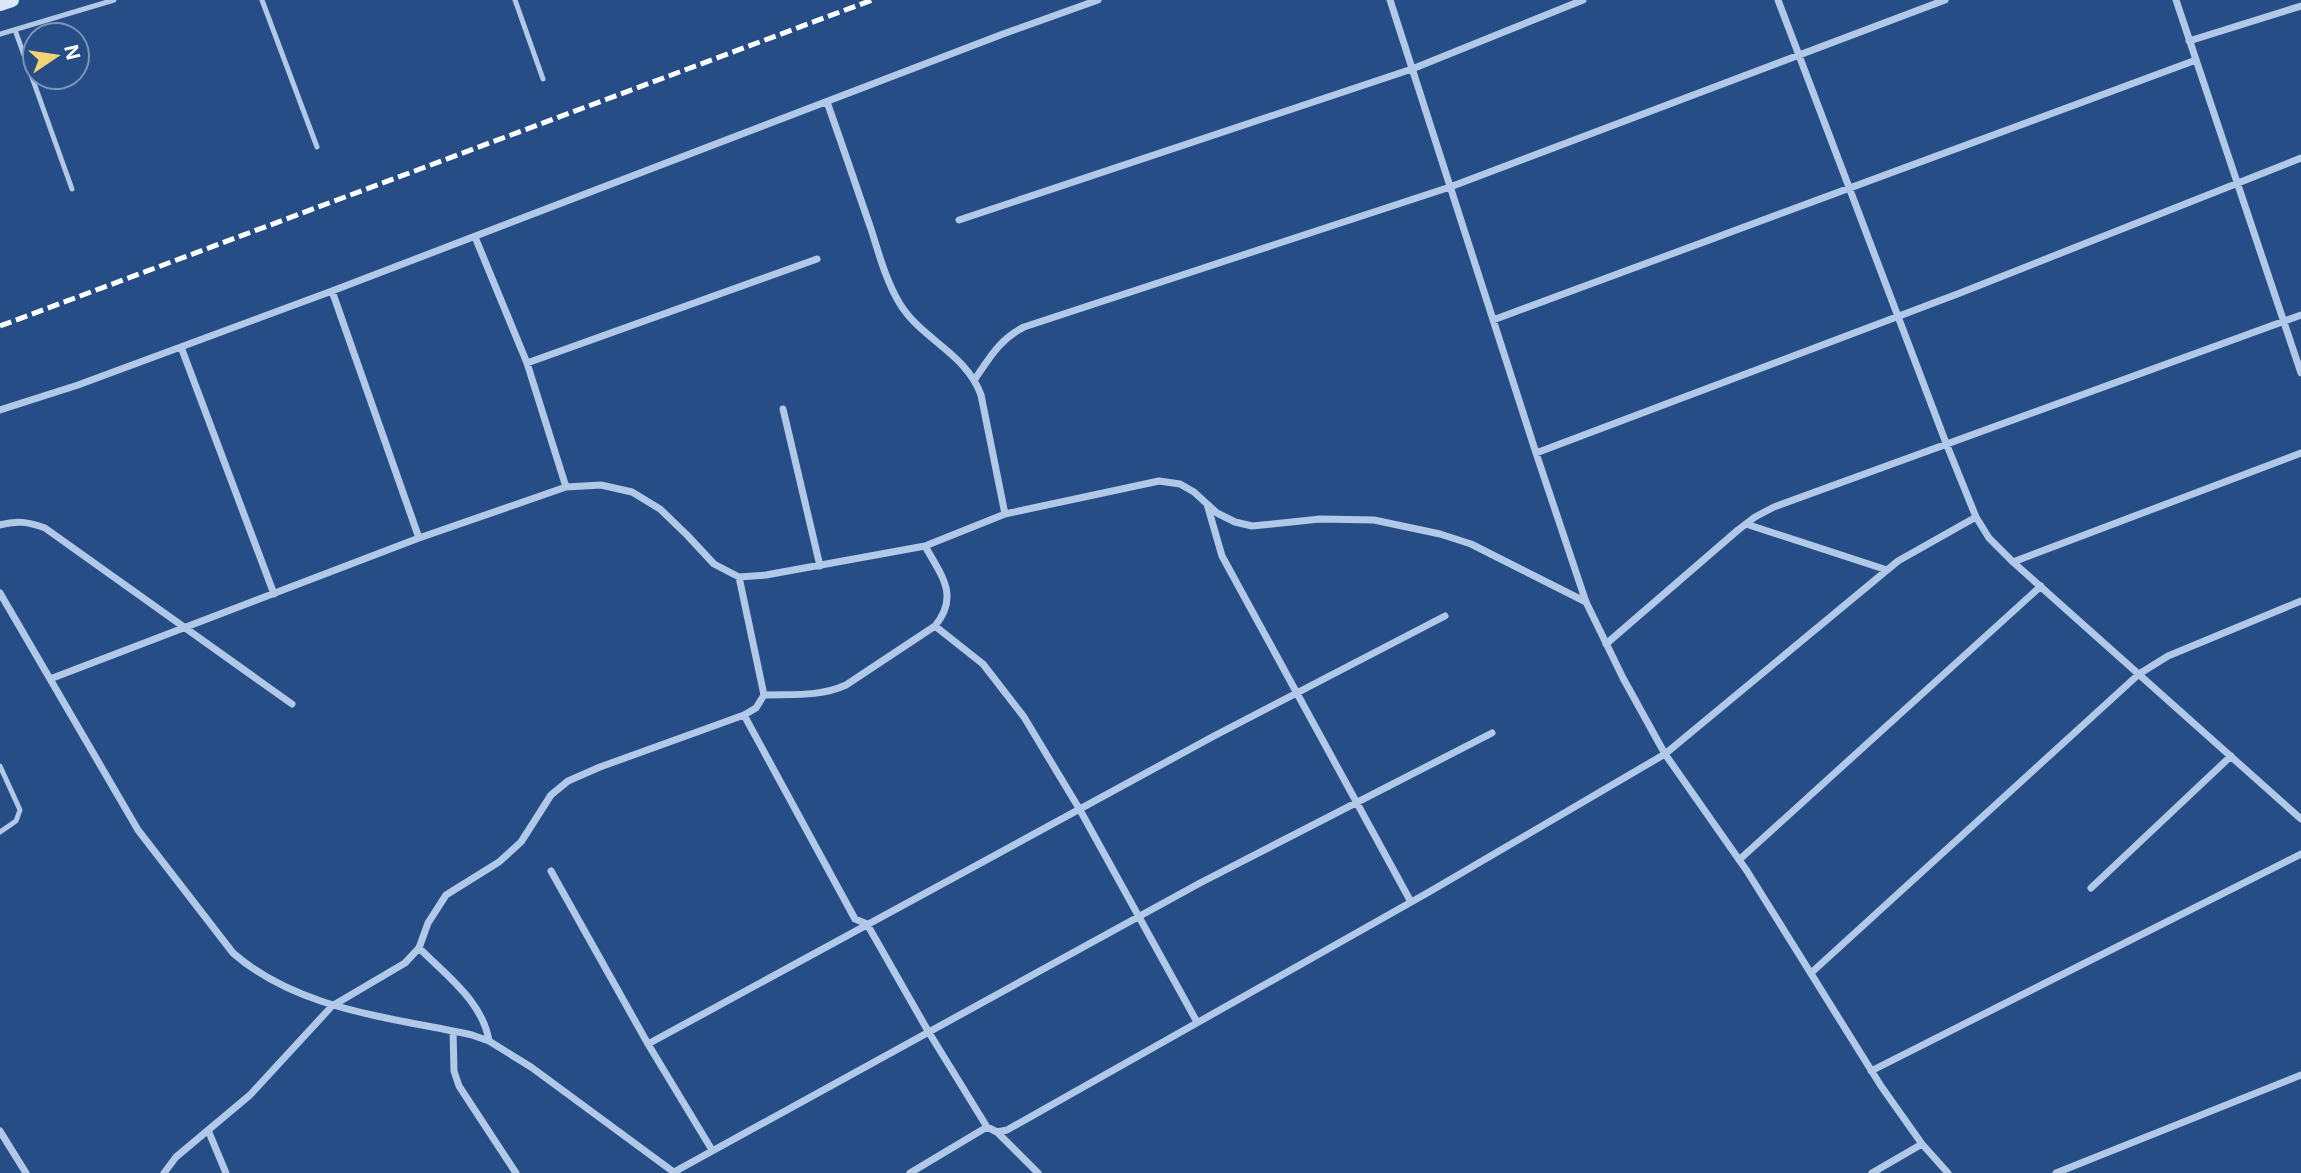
<svg xmlns="http://www.w3.org/2000/svg" width="2301" height="1173" font-family="Inter,sans-serif">
<style>
.lines{fill:none;stroke-linecap:round;stroke-linejoin:round}
.lane{stroke:#b2c8e8;stroke-width:5}
.street{stroke:#b2c8e8;stroke-width:7}
.secondary{stroke:#dce7f7;stroke-width:14}
.rail{stroke:#fff;stroke-width:5;stroke-dasharray:12 5;stroke-linecap:butt}
</style>
<rect width="100%" height="100%" fill="#274d87"/>
<g class="lines">
<!-- lane -->
<path class="lane" d="M262,0L317,147
M515,0L543,79
M15,30L72,189
M0,34L114,0
M0,766L20,810L16,821L0,832"/>
<!-- street -->
<path class="street" d="M1390,0L1536,453L1586,602L1623,678L1665,754L1747,871L1881,1086L1922,1144L1948,1173
M1778,0L1946,443L1976,517L1989,538L2013,562L2301,819
M2176,0L2301,373
M2189,41L2301,6
M827,102C842,144 856,186 871,229C879,254 886,281 900,304C922,340 966,353 981,395L1005,514
M959,220L1412,69L1583,0
M475,237L527,363L566,487
M332,291L419,538
M1493,320L2196,60
M181,347L274,594
M527,363L817,259
M975,379C990,357 1000,339 1024,327L1450,187L1945,0
M783,409L820,566
M0,410L78,385L332,291L1003,34L1098,0
M1536,453L1960,293L2301,158
M1207,504L1222,556L1411,902
M1746,524L1887,570
M0,525C17,520 28,522 45,528L292,704
M2013,562L2301,453
M0,593L138,830L233,953C298,1010 390,1017 472,1035L489,1041L531,1067L675,1173
M935,626L983,664L1024,717L1080,810L1197,1022
M1606,644L1738,530L1755,517L1774,507L2301,315
M50,679L419,538L566,487L601,485L632,492L660,509L687,535L714,564L739,577L766,575L925,546L1005,514L1159,481L1180,484L1194,492L1217,513L1235,522L1252,526L1320,519L1374,520L1440,534L1471,544L1586,602
M764,695C792,694 820,697 846,685L935,626C960,596 941,575 925,546
M744,715L855,919L867,924L928,1031L987,1127L997,1132L1007,1130L1429,892L1665,754L1898,561L1976,517
M1739,860L2041,586
M551,871L648,1044L712,1150
M2091,888L2231,756
M419,948C446,975 483,1002 489,1041
M1811,973L2139,674L2168,656L2301,601
M453,1031L454,1071L459,1086L516,1173
M648,1044L1214,736L1445,616
M1871,1071L2301,854
M208,1130L226,1173
M0,1131L26,1173
M997,1132L1038,1173
M674,1172L1200,883L1492,733
M164,1173L176,1157L250,1095L332,1006L405,963L419,948L428,923L446,895L499,862L521,842L551,795L568,781L600,767L744,715L756,708L764,695L739,577
M910,1173L987,1127
M1872,1173L1922,1144
M2056,1173L2301,1075"/>
<!-- secondary -->
<path class="secondary" d="M0,4L12,0"/>
<!-- rail -->
<path class="rail" d="M0,326L872,0"/>
</g>
<!-- north arrow -->
<g transform="translate(56 56) rotate(77)"><circle r="33" fill="#274d87" stroke="#7d94b7" stroke-width="2"/>
<path d="M0-5L12 26L0 18L-12 26Z" fill="#f1d378"/>
<text y="-10" font-size="19" font-weight="bold" text-anchor="middle" fill="#ffffff">N</text>
</g>
</svg>
